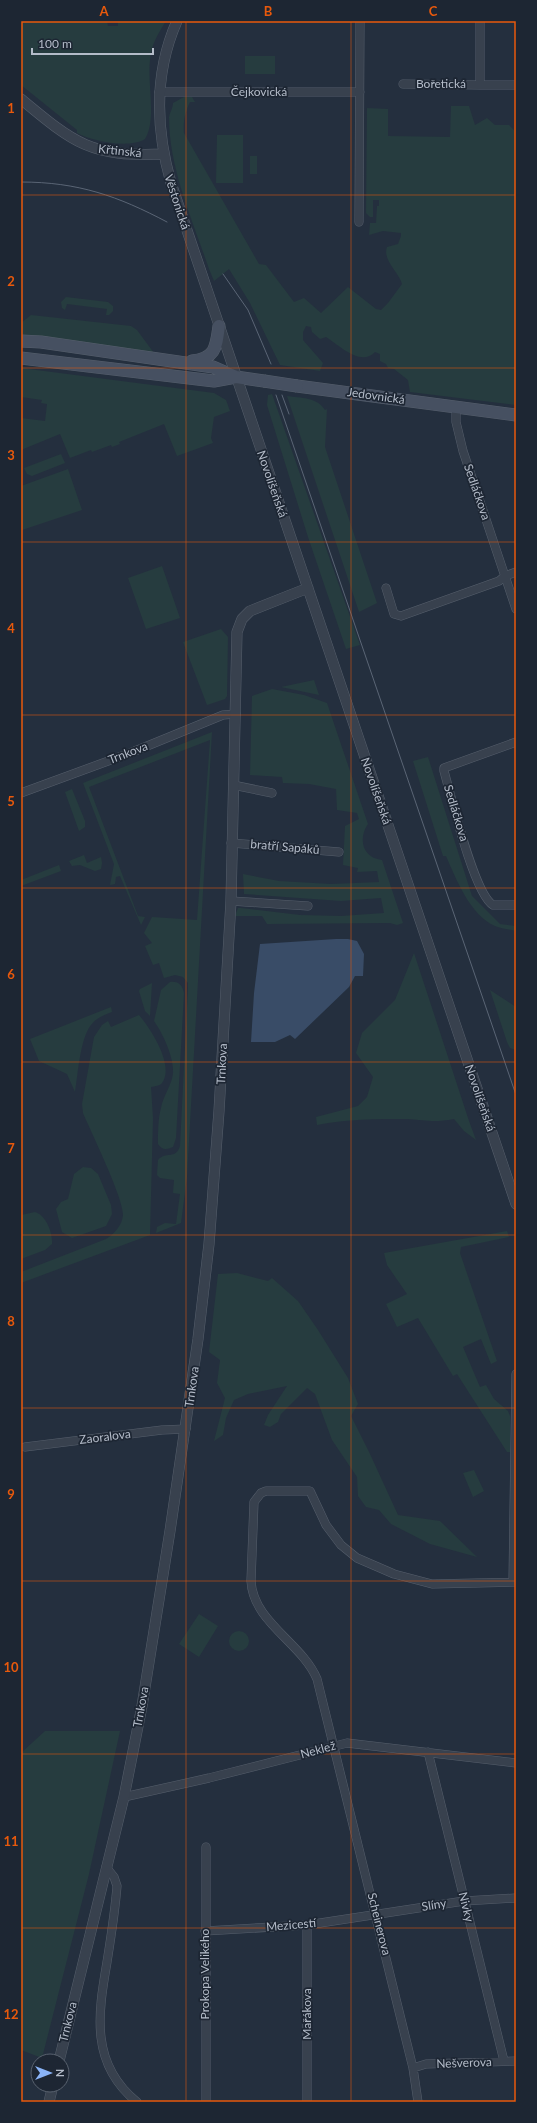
<svg xmlns="http://www.w3.org/2000/svg" width="537" height="2123" font-family="Lato,sans-serif">
<style>
.green{fill:#263c3f}
.water{fill:#394c67}
.lines{fill:none;stroke-linecap:round;stroke-linejoin:round}
.minor-casing{stroke:#565f6c;stroke-width:9}
.tertiary-casing{stroke:#565f6c;stroke-width:11}
.secondary-casing{stroke:#565f6c;stroke-width:13}
.minor{stroke:#38414e;stroke-width:8}
.tertiary{stroke:#38414e;stroke-width:10}
.secondary{stroke:#465061;stroke-width:12}
.tram{stroke:#5a6575;stroke-width:1}
.secondary-bridge-casing{stroke:#565f6c;stroke-width:13;stroke-linecap:butt}
.secondary-bridge{stroke:#465061;stroke-width:12}
.grid{fill:none;stroke:#e8590c;stroke-width:1;stroke-opacity:0.55}
.labels{text-anchor:middle;stroke-width:3.5;stroke-linejoin:round;paint-order:stroke}
.street-label{font-size:12px;fill:#b4bcc9;stroke:#1d2633}
.neatline{fill:none;stroke:#e8590c;stroke-width:1.5}
.grid-label{font-size:13px;text-anchor:middle;font-weight:bold;fill:#e8590c}
</style>
<rect width="100%" height="100%" fill="#242f3e"/>
<!-- green -->
<path class="green" d="M21,21H107L108,26H118V21H166C158,34 151,45 150,60C147,83 157,120 145,139C129,149 92,141 77,133V130L21,85Z
M245,56H275V74H245Z
M184,97H192L195,102H190C185,113 183,121 184,133L259,264L266,265L294,302L304,298L321,313L348,287L376,309L381,310L388,303L402,284C399,272 382,260 387,247L398,244L401,236V233L383,231L369,235L370,223H376L377,206H379V200H373V217H370L366,213L367,108L388,109V136L450,137L451,106H469L475,125L487,118L495,125H509L516,132V405L410,392L408,380L394,369L388,368L386,364L380,361V354L375,352C361,367 340,346 326,337L320,339L312,332L311,327L306,326L303,332V340L323,363L320,371L280,365L250,303L229,269L214,281L209,269C193,221 169,169 169,117C170,112 173,108 173,103Z
M217,135H243V183H216Z
M250,156H257V174H250Z
M66,297L108,302L113,306V311L109,315H106L107,309L67,304L65,310L62,308L61,302Z
M31,315L131,326L137,330L154,353L21,337V323Z
M21,368L214,393L226,400L230,411L214,417L211,438L213,443L177,456L164,424L119,442L120,444L112,447L111,445L92,452L91,450L70,458L60,434L21,450V418L45,421L47,404L41,403L42,400L21,397Z
M272,394L360,645L346,649L308,537L267,405L268,395Z
M287,396C301,398 317,397 325,410L327,409L325,447L377,603L359,612Z
M61,454L65,463L32,476L27,474L24,468Z
M68,469L82,510L22,530L21,486Z
M162,566L180,618L146,629L128,578Z
M221,629L228,637L227,696L225,699L207,705L183,642Z
M314,680L319,695L281,687Z
M272,689L304,695L327,703L368,824C358,838 362,858 382,860L403,923L397,925L390,923L267,924L262,916H235L238,908H241L300,915L341,916L384,913L381,898L341,901L244,894L243,874L279,881L331,884L379,882L377,871L357,872L358,868L343,865L345,826L359,819L357,813L337,810L336,789L309,784L283,783L282,777L250,775L252,696Z
M212,732L187,1177L181,1223L156,1233L157,1227L165,1223L176,1224L180,1194L173,1193L174,1180L160,1178L157,1175L158,1160C165,1151 176,1160 180,1146L188,987V983L183,977L175,975L164,978L159,963L153,965L145,946L152,943L144,933L152,917L197,920L210,740L89,787L138,916L145,917L141,925L120,876L116,877L115,884L110,885L114,864L83,783Z
M428,757L472,896L500,924L516,926V931C509,929 501,929 495,926C470,915 456,879 446,856H443L413,761Z
M72,789L85,821V827L79,831L65,792Z
M84,855L87,863L101,857L102,863L101,869L95,871L80,865L72,866L69,861Z
M59,865L61,871L21,886V880Z
M414,953L469,1121L476,1140L464,1131L454,1119C433,1123 426,1120 407,1119C376,1119 347,1119 317,1125L316,1117L358,1106L367,1097L373,1077L356,1053L362,1033L395,1000Z
M170,982C179,981 182,985 184,993L176,1138L173,1147C166,1150 162,1150 158,1144C158,1132 158,1119 161,1108C163,1096 172,1085 173,1073C174,1057 163,1034 154,1021L161,990Z
M152,983L150,1016L145,1011L139,991L140,989Z
M490,990L516,1007V1050L510,1048L507,1042Z
M111,1007L112,1012C104,1015 96,1018 91,1025C80,1039 78,1074 75,1092L67,1074L39,1061L30,1039Z
M139,1015C150,1028 175,1065 162,1083C160,1086 155,1086 151,1087L153,1118L150,1235L21,1283V1272L106,1239C114,1234 122,1226 123,1215C124,1199 91,1132 83,1113L82,1104L94,1037L102,1025L108,1021L111,1027Z
M83,1167L91,1168L98,1174L111,1205L112,1214L106,1226L72,1238L62,1232L56,1209L61,1202L68,1199L74,1174Z
M35,1212C46,1215 53,1233 52,1244L45,1250L21,1259V1215Z
M507,1231L509,1237L461,1247L460,1253L497,1361L491,1364L481,1339L463,1347L480,1387L486,1385L494,1399L508,1411L510,1416V1452H507L457,1374L453,1376L418,1318L397,1327L386,1304L407,1294L387,1265L384,1253Z
M237,1273L268,1281L272,1278L298,1301L318,1330L348,1378L358,1404L351,1416L370,1454L398,1515L440,1521L477,1557L430,1544L391,1524L379,1510L366,1507L358,1496L357,1477L332,1440L315,1394L307,1388L281,1414L278,1422L270,1427L264,1425L268,1415L287,1386L248,1394L234,1400L226,1418L223,1435L214,1441L225,1398L217,1383L220,1360L209,1352L218,1274Z
M474,1470L484,1491L473,1497L463,1473Z
M199,1614L218,1626L199,1657L179,1644Z
M229 1641a10 10 0 1 1 20 0a10 10 0 1 1-20 0Z
M45,1731H120L89,1874L42,2058L21,2050V1753Z"/>
<!-- water -->
<path class="water" d="M336,939H348L357,941L364,954L363,976H355L349,987L295,1039L290,1035L275,1042H251L254,993L260,944Z"/>
<g class="lines">
<!-- minor casing -->
<g class="minor-casing">
<path id="minor" d="M403,84L480,85V21
M480,85H516
M159,92H360
M359,222L360,21
M456,407V422L463,451L516,609
M386,588L394,614L401,616L499,581L505,576L516,572
M516,742L444,768V771C451,796 474,894 493,905H516
M233,785L272,793
M21,793L130,753L223,715L236,714
M231,843L339,852
M231,901L308,906
M25,1447L162,1430L186,1429
M513,1582L516,1374
M428,1752L504,2061
M124,1797L209,1778L347,1743L516,1763
M106,1867L114,1877L117,1886C115,1912 111,1937 107,1962C98,2014 90,2064 137,2102
M307,1925V2102
M205,1931L307,1925L464,1901L516,1898
M413,2068L426,2064L516,2061
M206,2102V1847
M418,2102L413,2068L317,1679C302,1643 253,1622 251,1581L254,1502L261,1493L266,1491H310L326,1525L341,1545L357,1558L394,1574L432,1584L516,1582"/>
</g>
<!-- tertiary casing -->
<g class="tertiary-casing">
<path id="tertiary" d="M177,21C154,73 156,130 171,183L516,1204
M21,99C75,144 91,157 163,154
M59,2061L124,1797L142,1706L170,1531L198,1339L209,1244L219,1111L231,901L237,632L242,619L250,611L308,588
M49,2102L53,2085"/>
</g>
<!-- secondary casing -->
<g class="secondary-casing">
<path id="secondary" d="M21,341L41,342L213,367L236,377
M21,358L214,381L236,377L264,381
M192,361C216,358 216,347 219,326
M297,386L516,415"/>
</g>
<!-- minor -->
<use href="#minor" class="minor"/>
<!-- tertiary -->
<use href="#tertiary" class="tertiary"/>
<!-- secondary -->
<use href="#secondary" class="secondary"/>
<!-- tram -->
<path class="tram" d="M21,182C78,182 118,196 167,222
M223,274L248,310L271,364
M276,395L516,1095
M282,395L289,414"/>
<!-- secondary-bridge casing -->
<g class="secondary-bridge-casing">
<path id="secondary-bridge" d="M264,381L297,386"/>
</g>
<!-- secondary-bridge -->
<use href="#secondary-bridge" class="secondary-bridge"/>
</g>
<!-- grid -->
<path class="grid" d="M186,21V2102M351,21V2102M21,195H516M21,368H516M21,542H516M21,715H516M21,888H516M21,1062H516M21,1235H516M21,1408H516M21,1581H516M21,1754H516M21,1928H516"/>
<g class="labels">
<!-- street labels -->
<g class="street-label">
<text x="441" y="88">Bořetická</text>
<text x="259" y="96">Čejkovická</text>
<text transform="translate(120 151) rotate(6)" y="4">Křtinská</text>
<text transform="translate(177 202) rotate(72)" y="4">Věstonická</text>
<text transform="translate(376 396) rotate(8)" y="4">Jedovnická</text>
<text transform="translate(272 484) rotate(71)" y="4">Novolíšeňská</text>
<text transform="translate(477 492) rotate(71)" y="4">Sedláčkova</text>
<text transform="translate(128 753) rotate(-21)" y="4">Trnkova</text>
<text transform="translate(376 791) rotate(71)" y="4">Novolíšeňská</text>
<text transform="translate(456 813) rotate(73)" y="4">Sedláčkova</text>
<text transform="translate(285 847) rotate(5)" y="4">bratří Sapáků</text>
<text transform="translate(222 1064) rotate(-87)" y="4">Trnkova</text>
<text transform="translate(480 1098) rotate(71)" y="4">Novolíšeňská</text>
<text transform="translate(192 1387) rotate(-82)" y="4">Trnkova</text>
<text transform="translate(105 1437) rotate(-7)" y="4">Zaoralova</text>
<text transform="translate(141 1707) rotate(-80)" y="4">Trnkova</text>
<text transform="translate(318 1750) rotate(-15)" y="4">Neklež</text>
<text transform="translate(434 1905) rotate(-9)" y="4">Slíny</text>
<text transform="translate(466 1907) rotate(76)" y="4">Nivky</text>
<text transform="translate(379 1924) rotate(76)" y="4">Scheinerova</text>
<text transform="translate(291 1925) rotate(-5)" y="4">Mezicestí</text>
<text transform="translate(205 1974) rotate(-90)" y="4">Prokopa Velikého</text>
<text transform="translate(307 2014) rotate(-90)" y="4">Mařákova</text>
<text transform="translate(68 2022) rotate(-76)" y="4">Trnkova</text>
<text transform="translate(464 2063) rotate(-2)" y="4">Nešverova</text>
</g>
</g>
<!-- border -->
<rect width="537" height="2123" fill="none" stroke="#1d2633" stroke-width="44"/>
<!-- north arrow -->
<g transform="translate(50 2073) rotate(90)"><circle r="19" fill="#1d2633" stroke="#59626f"/>
<path d="M0-3L7 15L0 10L-7 15Z" fill="#8ab4f8"/>
<text y="-6" font-size="11" font-weight="bold" text-anchor="middle" fill="#b4bcc9">N</text>
</g>
<!-- scale -->
<path d="M32 48v6h121v-6" fill="none" stroke="#b4bcc9" stroke-width="2"/>
<text x="38" y="48" font-size="12" fill="#b4bcc9" stroke="#1d2633" stroke-width="3" paint-order="stroke">100 m</text>
<rect x="22" y="22" width="493" height="2079" class="neatline"/>
<g class="grid-label">
<text x="104" y="16">A</text>
<text x="268" y="16">B</text>
<text x="433" y="16">C</text>
<text x="11" y="113">1</text>
<text x="11" y="286">2</text>
<text x="11" y="460">3</text>
<text x="11" y="633">4</text>
<text x="11" y="806">5</text>
<text x="11" y="979">6</text>
<text x="11" y="1153">7</text>
<text x="11" y="1326">8</text>
<text x="11" y="1499">9</text>
<text x="11" y="1672">10</text>
<text x="11" y="1846">11</text>
<text x="11" y="2019">12</text>
</g>
</svg>
